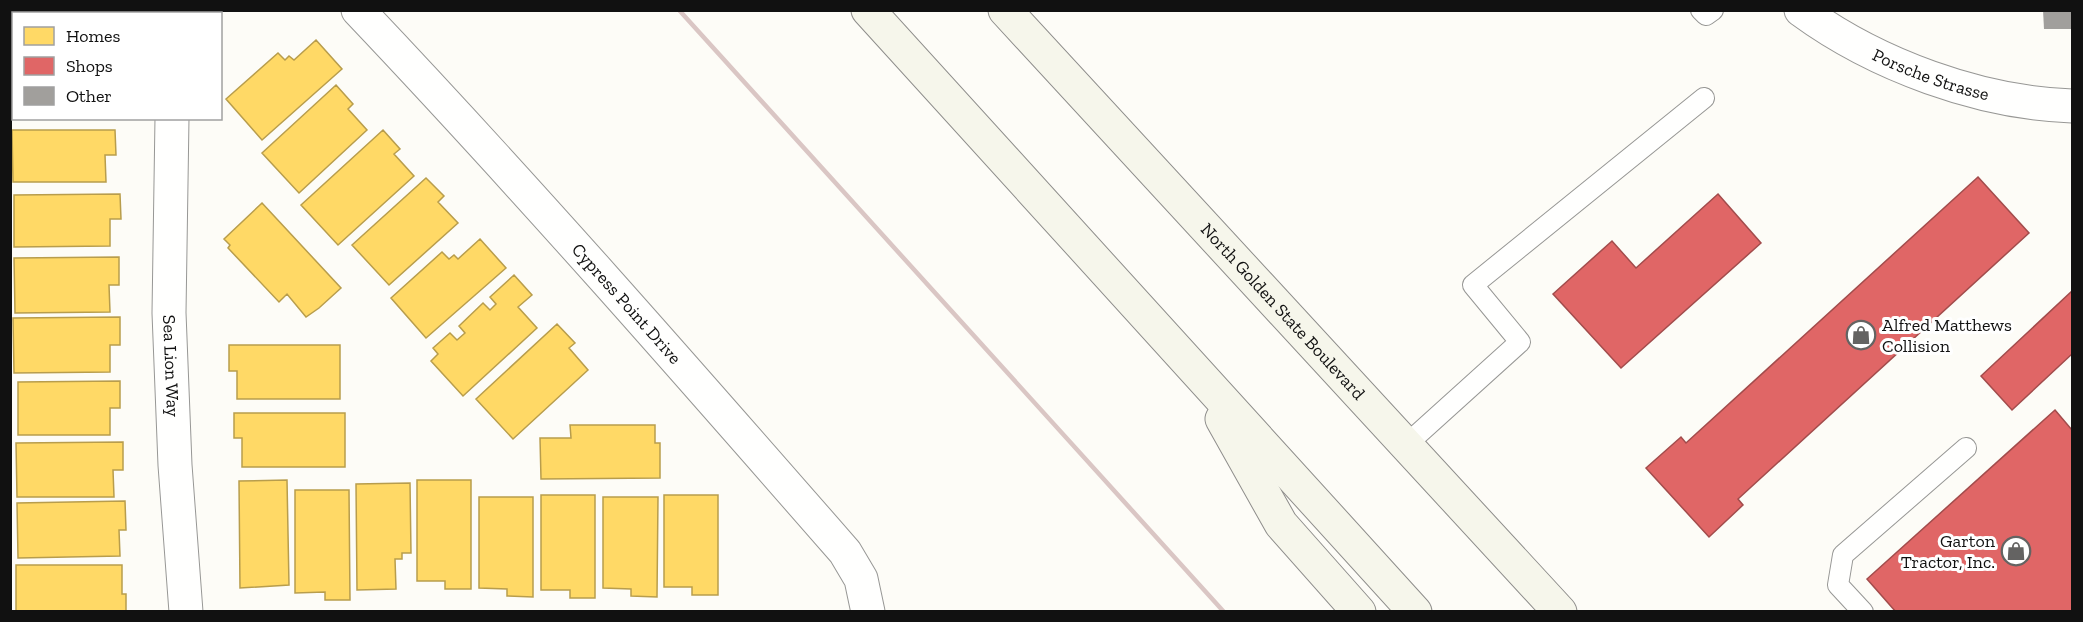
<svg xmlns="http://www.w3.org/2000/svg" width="2083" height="622" font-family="'Zilla Slab',serif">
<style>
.homes{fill:#ffd966;stroke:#b89d4c;stroke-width:1.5}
.shops{fill:#e06666;stroke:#a24c4c;stroke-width:1.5}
.building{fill:#a19f9c}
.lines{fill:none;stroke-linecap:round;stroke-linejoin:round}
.lane-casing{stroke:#979795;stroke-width:22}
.street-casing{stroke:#979795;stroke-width:35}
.secondary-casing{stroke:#8e8d8b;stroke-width:35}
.lane{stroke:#fffffe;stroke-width:20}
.street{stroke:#fffffe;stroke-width:33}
.secondary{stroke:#f6f6eb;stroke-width:33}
.rail{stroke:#dac6c4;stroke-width:4.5}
.labels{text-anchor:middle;stroke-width:6;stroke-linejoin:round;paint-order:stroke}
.street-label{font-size:18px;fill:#111;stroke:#fff}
.poi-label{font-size:18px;fill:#111;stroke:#fff;text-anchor:start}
</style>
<rect width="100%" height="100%" fill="#fdfcf7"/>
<!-- homes -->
<path class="homes" d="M17,10H134V14H17Z
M316,40L342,69L262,140L226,99L278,53L285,60L289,56L294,60Z
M336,85L353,104L348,109L367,130L299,193L262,153Z
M12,130H115L116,155H105L106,182H13Z
M383,130L400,149L394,154L414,176L338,245L301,205Z
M426,178L444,196L438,202L458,223L389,285L352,245Z
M120,194L121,219H110V246L14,247V195Z
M262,203L341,288L319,308L306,317L287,294L279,302L228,248L230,245L224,239Z
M480,239L506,268L426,338L391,298L442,252L449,259L454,255L458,259Z
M119,257V285H109L110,312L15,313L14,258Z
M514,275L532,295L518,307L537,328L463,396L431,361L438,354L433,348L450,333L457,340L465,333L459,326L483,303L490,310L496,304L490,297Z
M120,317V345H110V372L14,373L13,318Z
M557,324L575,343L569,348L588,370L513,439L476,399Z
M229,345H340V399H237V371H229Z
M120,381V408H110V435H18V382Z
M234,413H345V467H242V438H234Z
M570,425H655V443H660V478L541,479L540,438H571Z
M123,442V470H113L114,497H17L16,443Z
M287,480L289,585L240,588L239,481Z
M417,480H471V589H445V581H417Z
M410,483L411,553H402V559H395L396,589L357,590L356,484Z
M295,490H349L350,600H325V592L295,593Z
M541,495H595V598H570V590H541Z
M664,495H718V595H692V587H664Z
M479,497H533V597L507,596V589L479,588Z
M603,497H658L657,597L631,596V589L603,588Z
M125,501L126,530H119L120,556L18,558L17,503Z
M16,565H122V594H126V612H16Z"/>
<!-- shops -->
<path class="shops" d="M1978,177L2029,233L1738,499L1743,505L1709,537L1646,468L1681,437L1686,443Z
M1718,194L1761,243L1621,368L1553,294L1612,241L1636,268Z
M2072,291V354L2012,410L1981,376Z
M2055,410L2072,430V612H1896L1867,579Z"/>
<!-- building -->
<path class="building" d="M2043,10H2072V29H2044Z"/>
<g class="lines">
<!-- lane casing -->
<g class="lane-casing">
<path id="lane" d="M1701,10L1706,15L1713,10
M1407,444L1520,342L1473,285L1704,98
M1863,612L1838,585L1843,555L1966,448"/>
</g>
<!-- street casing -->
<g class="street-casing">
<g id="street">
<path id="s1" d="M358,10C525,186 685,369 845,552L861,579L868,612"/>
<path id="s2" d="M1801,10C1876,65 1980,103 2072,106"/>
<path d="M188,14L189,10"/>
<path id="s3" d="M172,118L169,313L175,465L186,612"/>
</g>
</g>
<!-- secondary casing -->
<g class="secondary-casing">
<g id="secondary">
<path d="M868,10L1415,612"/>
<path id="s4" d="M1005,10L1560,612"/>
<path d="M1222,419L1281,524L1359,612"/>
</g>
</g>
<!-- lane -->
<use href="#lane" class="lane"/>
<!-- street -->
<use href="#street" class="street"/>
<!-- secondary -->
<use href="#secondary" class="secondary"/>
<!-- rail -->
<path class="rail" d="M679,10L1224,612"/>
</g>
<!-- icons -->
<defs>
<g id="shop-ring" transform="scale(1.5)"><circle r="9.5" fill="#fff" stroke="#646362" stroke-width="1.5"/><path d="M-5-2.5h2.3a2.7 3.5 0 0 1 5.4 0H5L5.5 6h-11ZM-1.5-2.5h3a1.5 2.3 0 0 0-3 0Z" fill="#646362"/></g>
</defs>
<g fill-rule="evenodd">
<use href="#shop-ring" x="1861" y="335"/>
<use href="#shop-ring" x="2016" y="551"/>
</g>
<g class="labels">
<!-- street labels -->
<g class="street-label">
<text dy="6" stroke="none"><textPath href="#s2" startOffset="146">Porsche Strasse</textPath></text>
<text dy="6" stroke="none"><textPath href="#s1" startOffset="398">Cypress Point Drive</textPath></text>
<text dy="6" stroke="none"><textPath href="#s4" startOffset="410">North Golden State Boulevard</textPath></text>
<text dy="6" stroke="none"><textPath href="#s3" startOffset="248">Sea Lion Way</textPath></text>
</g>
<!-- poi labels -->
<g class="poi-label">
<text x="1882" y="331">Alfred Matthews<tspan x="1882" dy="21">Collision</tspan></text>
<text x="1995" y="547" text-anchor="end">Garton<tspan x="1995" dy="21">Tractor, Inc.</tspan></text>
</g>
</g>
<!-- border -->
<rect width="2083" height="622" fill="none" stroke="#111111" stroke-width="24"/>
<!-- legend -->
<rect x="12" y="12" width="210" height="108" fill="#ffffff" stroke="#a0a0a0" stroke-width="1.5"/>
<rect x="24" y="27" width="30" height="18" fill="#ffd966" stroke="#a0a0a0" stroke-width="1.5"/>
<text x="66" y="42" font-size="18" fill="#111111">Homes</text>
<rect x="24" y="57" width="30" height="18" fill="#e06666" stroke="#a0a0a0" stroke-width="1.5"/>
<text x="66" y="72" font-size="18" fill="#111111">Shops</text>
<rect x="24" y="87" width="30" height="18" fill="#a19f9c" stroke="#a0a0a0" stroke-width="1.5"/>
<text x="66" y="102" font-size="18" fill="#111111">Other</text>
</svg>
